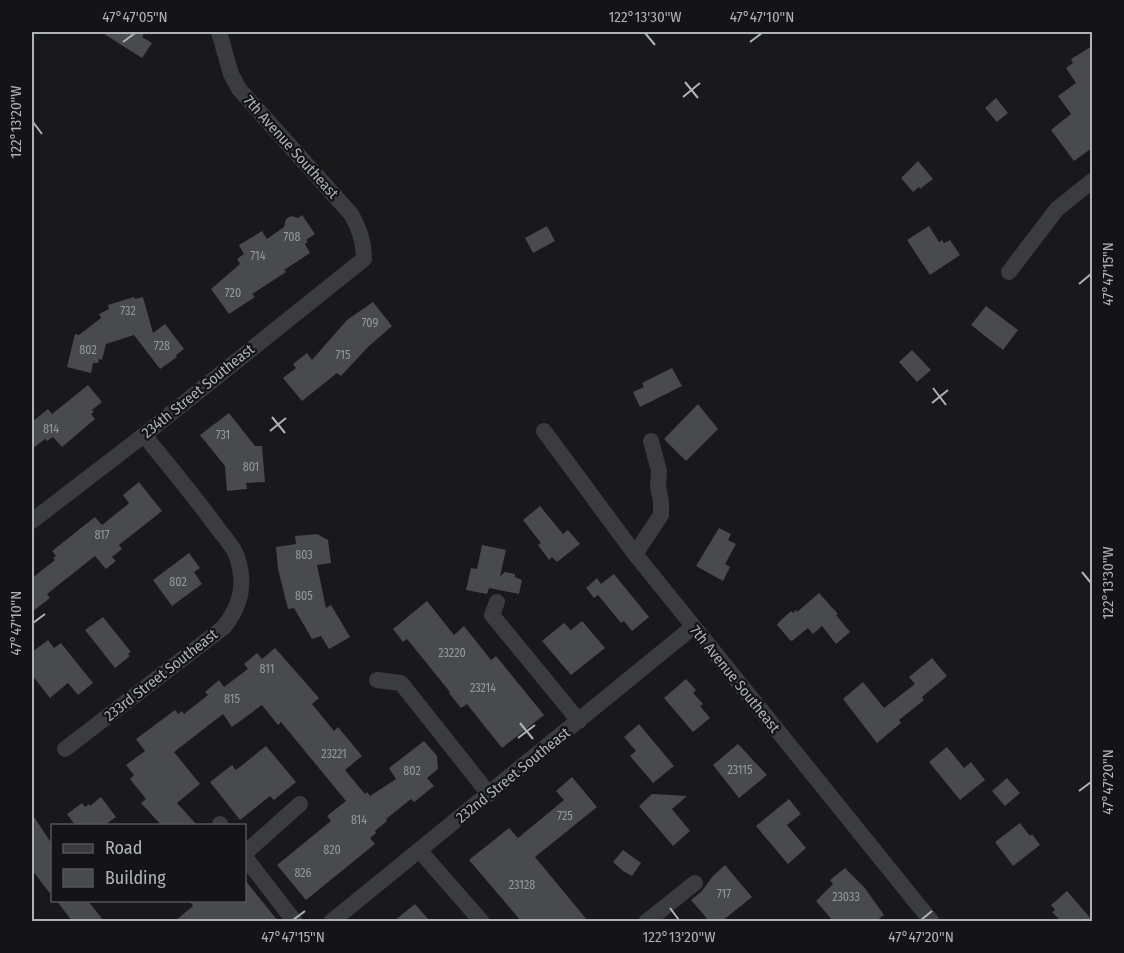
<svg xmlns="http://www.w3.org/2000/svg" width="1124" height="953" font-family="'Fira Sans Condensed',sans-serif">
<style>
.building{fill:#484a4d}
.lines{fill:none;stroke-linecap:round;stroke-linejoin:round}
.minor{stroke:#3a3c40;stroke-width:16}
.ticks{fill:none;stroke:#adb3b9;stroke-width:2}
.labels{text-anchor:middle;stroke-width:4.5;stroke-linejoin:round;paint-order:stroke}
.number-label{font-size:12px;fill:#94999e}
.street-label{font-size:15px;fill:#adb3b9;stroke:#141416}
.neatline{fill:none;stroke:#adb3b9;stroke-width:2}
.ticks-label{font-size:15px;text-anchor:middle;fill:#adb3b9}
</style>
<rect width="100%" height="100%" fill="#19191b"/>
<!-- building -->
<path class="building" d="M101,32H145L142,37L152,43L142,58Z
M1092,46V148L1074,161L1051,130L1071,114L1058,96L1076,83L1066,68L1073,63L1071,59Z
M996,98L1008,113L997,122L985,108Z
M918,161L933,179L920,189L919,187L913,192L901,178Z
M302,215L315,234L306,240L308,242L305,244L310,253L284,270L286,272L252,294L255,297L229,314L211,289L240,264L237,259L244,254L239,245L262,231L267,239L284,227L286,219L291,216L298,218Z
M547,226L555,241L533,253L525,238Z
M929,226L939,242L942,240L944,243L950,240L960,255L930,275L907,240Z
M134,297L135,299L143,297L153,333L165,324L184,349L176,355L177,357L160,369L134,335L106,344L102,360L99,359L98,363H93L91,373L67,367L75,334L79,335L101,318L99,314L109,309L108,305Z
M373,302L392,326L368,347L341,376L337,373L302,401L283,378L296,368L293,364L307,353L312,360L347,320Z
M986,306L1018,330L1003,350L971,325Z
M912,350L931,370L917,382L899,362Z
M672,368L682,386L640,407L633,392L644,387L642,383Z
M88,385L102,402L92,410L94,412L91,414L95,419L62,447L53,437L47,441L45,439L32,449V422L48,409L52,414Z
M698,404L718,429L686,461L664,439Z
M229,413L255,446H262L265,482L246,483L247,489L227,491L225,466L200,435Z
M139,482L162,511L119,545L122,549L112,557L116,561L106,569L95,556L47,594L50,598L32,612V578L55,560L53,558L56,556L52,551L95,517L102,525L127,505L129,503L123,495Z
M540,506L563,534L568,530L580,544L557,562L552,557L549,560L538,545L541,543L523,520Z
M719,528L731,534L728,540L736,544L725,564L730,567L723,581L696,566Z
M317,534L328,540L331,563L317,565L326,608L331,605L350,637L329,649L321,636L312,639L294,608L288,609L278,569L276,547L296,544L295,536Z
M482,545L506,550L500,576L505,572L515,574V577L522,580L519,594L489,588L487,594L466,590L471,568L477,569Z
M189,553L200,568L194,572L202,584L172,606L153,580Z
M614,574L649,617L632,631L624,621L621,623L598,595L594,598L586,588L597,578L601,584Z
M819,593L838,614L836,615L850,632L836,644L822,626L813,634L808,628L792,641L790,640L777,625L779,622L791,611L793,613L796,610L797,612Z
M427,601L454,635L464,626L491,660L496,656L544,715L502,748L467,704L461,708L449,693L450,692L407,639L403,642L393,629Z
M103,617L131,652L128,654L130,656L115,668L85,630Z
M582,621L605,648L571,675L542,641L564,623L571,630Z
M48,640L54,648L61,643L93,683L78,695L68,683L50,698L32,675V652Z
M275,648L319,698L312,704L334,731L338,727L362,756L345,770L365,794L367,792L370,796L396,779L389,768L424,741L437,756L438,769L427,778L434,786L414,802L411,799L386,819L387,821L375,831L376,833L370,838L375,844L306,900L277,865L331,821L327,816L346,801L281,722L278,725L262,705L232,727L223,714L174,752L200,784L177,803L197,825H161L141,803L146,799L130,779L134,775L126,765L145,751L136,739L175,710L178,714L182,711L184,714L208,695L205,692L219,680L224,687L248,669L244,664L257,653L262,659Z
M932,658L947,676L922,697L924,700L899,720L901,723L877,743L843,699L863,682L884,708L915,684L909,677Z
M686,679L696,690L693,693L703,704L700,706L710,718L693,732L664,698Z
M639,724L674,766L653,783L630,756L636,751L624,737Z
M738,744L767,775L739,798L713,765Z
M266,746L296,782L274,800L270,796L240,820L210,782L232,765L236,770Z
M947,747L964,768L971,762L985,780L960,800L929,762Z
M572,777L597,807L535,857L588,921H521L469,860L509,828L518,838L564,800L556,791Z
M1007,778L1020,793L1005,806L992,791Z
M652,794L687,796L672,809L690,831L673,846L639,806Z
M101,797L116,817L105,825H75L67,814L82,803L85,807L89,804L90,806Z
M789,799L801,814L787,825L806,848L788,864L756,826Z
M32,814L52,844V896L32,870Z
M1020,823L1030,836L1032,834L1040,845L1013,866L995,842Z
M623,850L641,863L632,876L623,871L613,862Z
M725,865L752,897L722,921H709L691,900L702,891L712,877Z
M845,868L864,887L884,915L876,921H833L816,901L833,884L830,880Z
M244,879L278,921H175L193,906L189,900H244Z
M1067,891L1092,920V921H1061L1052,912L1055,910L1051,905Z
M56,900H87L104,921H72Z
M415,904L430,921H394Z"/>
<g class="lines">
<!-- minor -->
<path class="minor" d="M1009,272L1057,209L1092,181
M544,431L635,554L932,922
M32,521L144,435L364,259C364,242 360,229 351,214L239,89L231,74L219,32
M635,554L661,515V501L658,487L659,471L651,441
M497,602L492,615L579,721
M377,680L401,683L489,794
M65,749L224,627C241,605 246,584 237,557C234,547 225,538 219,530C195,497 169,466 144,435
M220,824L221,826
M420,851L482,922
M244,854L300,804
M244,856L295,922
M331,922L693,627
M646,922L695,883"/>
</g>
<!-- ticks -->
<path class="ticks" d="M645,33L655,45M123,42L135,33M750,42L762,33M685,82L698,98M683,97L700,83M33,122L42,134M1079,284L1091,274M933,388L946,405M932,403L948,390M272,417L285,433M270,431L286,418M1082,572L1091,583M33,623L45,614M520,723L533,739M518,738L535,725M1079,791L1091,782M670,908L679,920M293,920L305,911M921,920L932,911"/>
<g class="labels">
<!-- number labels -->
<g class="number-label">
<text x="292" y="241">708</text>
<text x="258" y="260">714</text>
<text x="233" y="297">720</text>
<text x="128" y="315">732</text>
<text x="370" y="327">709</text>
<text x="162" y="350">728</text>
<text x="88" y="354">802</text>
<text x="343" y="359">715</text>
<text x="51" y="433">814</text>
<text x="223" y="439">731</text>
<text x="251" y="471">801</text>
<text x="102" y="539">817</text>
<text x="304" y="559">803</text>
<text x="178" y="586">802</text>
<text x="304" y="600">805</text>
<text x="452" y="657">23220</text>
<text x="267" y="673">811</text>
<text x="483" y="692">23214</text>
<text x="232" y="703">815</text>
<text x="334" y="758">23221</text>
<text x="740" y="774">23115</text>
<text x="412" y="775">802</text>
<text x="565" y="820">725</text>
<text x="359" y="824">814</text>
<text x="332" y="854">820</text>
<text x="303" y="877">826</text>
<text x="522" y="889">23128</text>
<text x="724" y="898">717</text>
<text x="846" y="901">23033</text>
</g>
<!-- street labels -->
<g class="street-label">
<text transform="translate(291 147) rotate(48)" y="5">7th Avenue Southeast</text>
<text transform="translate(198 391) rotate(-39)" y="5">234th Street Southeast</text>
<text transform="translate(161 675) rotate(-38)" y="5">233rd Street Southeast</text>
<text transform="translate(735 679) rotate(51)" y="5">7th Avenue Southeast</text>
<text transform="translate(513 775) rotate(-39)" y="5">232nd Street Southeast</text>
</g>
</g>
<!-- border -->
<rect width="1124" height="953" fill="none" stroke="#141416" stroke-width="66"/>
<!-- legend -->
<rect x="51" y="824" width="195" height="78" fill="#141416" stroke="#515457" stroke-width="1.5"/>
<rect x="63" y="844" width="30" height="9" fill="#3a3c40" stroke="#515457" stroke-width="1.5"/>
<text x="105" y="854" font-size="18" fill="#adb3b9">Road</text>
<rect x="63" y="869" width="30" height="18" fill="#484a4d" stroke="#515457" stroke-width="1.5"/>
<text x="105" y="884" font-size="18" fill="#adb3b9">Building</text>
<rect x="33" y="33" width="1058" height="887" class="neatline"/>
<g class="ticks-label">
<text x="135" y="22">47°47'05"N</text>
<text x="645" y="22">122°13'30"W</text>
<text x="762" y="22">47°47'10"N</text>
<text transform="translate(16 122) rotate(-90)" y="5">122°13'20"W</text>
<text transform="translate(1108 274) rotate(-90)" y="5">47°47'15"N</text>
<text transform="translate(1108 583) rotate(-90)" y="5">122°13'30"W</text>
<text transform="translate(16 623) rotate(-90)" y="5">47°47'10"N</text>
<text transform="translate(1108 782) rotate(-90)" y="5">47°47'20"N</text>
<text x="293" y="942">47°47'15"N</text>
<text x="679" y="942">122°13'20"W</text>
<text x="921" y="942">47°47'20"N</text>
</g>
</svg>
